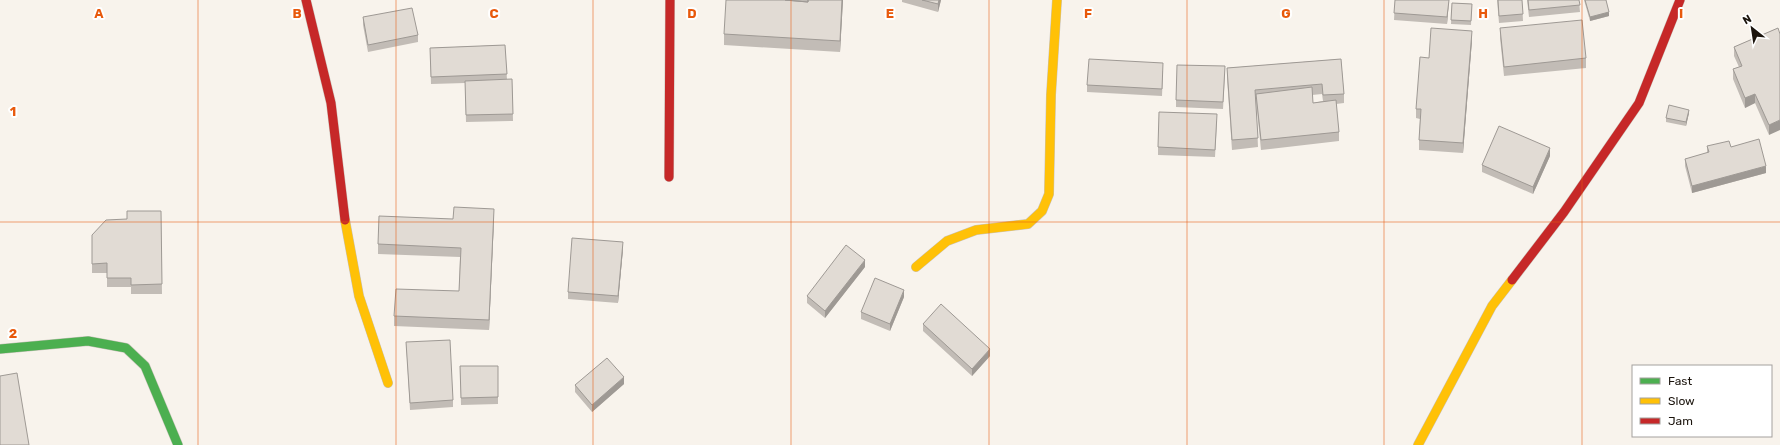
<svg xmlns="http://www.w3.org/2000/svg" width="1780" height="445" font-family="Rubik,sans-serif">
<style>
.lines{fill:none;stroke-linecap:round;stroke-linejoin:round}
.fast-casing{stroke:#c8c2ba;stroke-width:10}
.slow-casing{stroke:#c8c2ba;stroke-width:10}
.jam-casing{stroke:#c8c2ba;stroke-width:10}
.fast{stroke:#4caf50;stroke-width:9}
.slow{stroke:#ffc107;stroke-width:9}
.jam{stroke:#c62828;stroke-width:9}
.wall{fill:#c2bcb6;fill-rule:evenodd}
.shaded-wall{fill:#9e9994}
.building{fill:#e1dbd4;stroke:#9e9994}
.grid{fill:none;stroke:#e8590c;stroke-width:1;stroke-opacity:0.55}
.grid-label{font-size:13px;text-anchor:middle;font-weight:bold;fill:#e8590c;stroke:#fff;stroke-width:4;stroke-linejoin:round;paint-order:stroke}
</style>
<rect width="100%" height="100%" fill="#f8f3ec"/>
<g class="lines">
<!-- fast casing -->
<g class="fast-casing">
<path id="fast" d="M0,349L88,341L126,348L145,366L178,445"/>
</g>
<!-- slow casing -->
<g class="slow-casing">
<path id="slow" d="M345,220L359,296L388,383
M916,267L947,241L976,230L1028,224L1042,211L1049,194L1051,95L1057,0
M1418,445L1492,306L1512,280"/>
</g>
<!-- jam casing -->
<g class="jam-casing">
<path id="jam" d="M306,0L331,103L345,220
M669,177L670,0
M1512,280L1564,212L1639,103L1680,0"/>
</g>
<!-- fast -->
<use href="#fast" class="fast"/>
<!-- slow -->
<use href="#slow" class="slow"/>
<!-- jam -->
<use href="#jam" class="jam"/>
</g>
<!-- wall -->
<path class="wall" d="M843,0L840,52L724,45V34Z
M902,0H941L938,12L902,2Z
M1395,0H1449L1447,24L1394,20Z
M1497,0H1522L1523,21L1499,23Z
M1527,0H1579L1580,12L1529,17Z
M1584,0H1606L1609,16L1590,21Z
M1452,3L1472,4L1471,25L1451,24Z
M363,17L418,35V42L368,52L363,25Z
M1500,28L1586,58V68L1504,76L1500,38Z
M1778,28L1769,135L1755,103L1745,108L1733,79V69L1739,67L1734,56V47Z
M1472,40L1463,153L1419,150V140L1420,119L1416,118V109L1429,58Z
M505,45L507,80L512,79L513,121L466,122L465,83L431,84L430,48Z
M1341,59L1344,94V103L1336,104L1339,132V141L1261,150L1256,100L1258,147L1232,150L1227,78V68ZM1322,94L1323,101L1313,103L1312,95Z
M1163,71L1162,96L1087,92V85Z
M1225,74L1223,109L1176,107V100Z
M1689,113L1686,126L1666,122V118Z
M1217,121L1215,157L1158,155V147Z
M1707,146L1731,147L1766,173L1692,193L1685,166V159L1707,153Z
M1550,156L1533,194L1482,172V165Z
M161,211L162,294H131V287H107V273H92V235L127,219Z
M453,219H494L489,330L394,326V316L459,291L460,257L378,254V244Z
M623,249L618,303L568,299V292Z
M865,267L825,318L807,303V296Z
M904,297L890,331L861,319V312Z
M923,324L990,356L972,376L923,331Z
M406,342L453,400V407L410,410Z
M460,366H498V404L461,405Z
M624,384L592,412L575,392V385Z"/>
<!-- shaded-wall -->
<path class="shaded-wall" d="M842,0H843L840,52V41Z
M939,0H941L938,12V4Z
M1449,0L1447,24V17Z
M1609,12V16L1590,21V17Z
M1472,31V40L1463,153V143Z
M1755,94V103L1745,108V98Z
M1689,110V113L1686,126V122Z
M1780,120V130L1769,135V125Z
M1550,148V156L1533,194V187Z
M1766,166V173L1692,193V186Z
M494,209V219L489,330V320Z
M623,242V249L618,303V296Z
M865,260V267L825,318V311Z
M904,290V297L890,331V324Z
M990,349V356L972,376V369Z
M624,377V384L592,412V405Z"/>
<!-- building -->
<path class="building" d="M726,0H785L808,2V0H842L840,41L724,34Z
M785,0H808V2Z
M922,0H939L938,4Z
M1395,0H1449L1447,17L1394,13Z
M1498,0H1522L1523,14L1499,16Z
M1528,0H1579L1580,5L1529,10Z
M1585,0H1606L1609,12L1590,17Z
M1452,3L1472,4L1471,21L1451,20Z
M412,8L418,35L368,45L363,17Z
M1582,20L1586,58L1504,67L1500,28Z
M1431,28L1472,31L1463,143L1419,140L1421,109H1416L1420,57L1429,58Z
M1778,28L1780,34V120L1769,125L1755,94L1745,98L1733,69L1742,66L1734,47Z
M505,45L507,74L431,77L430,48Z
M1089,59L1163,63L1162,89L1087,85Z
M1341,59L1344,94L1323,95L1322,84L1255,90L1258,138L1232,140L1227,68Z
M1177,65L1225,66L1223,102L1176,100Z
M512,79L513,114L466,115L465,81Z
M1312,87L1313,103L1336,100L1339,132L1261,140L1256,94Z
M1669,105L1689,110L1686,122L1666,118Z
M1159,112L1217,114L1215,150L1158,147Z
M1499,126L1550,148L1533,187L1482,165Z
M1759,139L1766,166L1692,186L1685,159L1709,152L1707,146L1729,141L1731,147Z
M454,207L494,209L489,320L394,316L396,289L459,291L461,248L378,244L379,216L453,219Z
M127,211H161L162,284L131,285V278H107V263L92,264V235L106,220L127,219Z
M572,238L623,242L618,296L568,292Z
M846,245L865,260L825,311L807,296Z
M875,278L904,290L890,324L861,312Z
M941,304L990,349L972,369L923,324Z
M450,340L453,400L410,403L406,342Z
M607,358L624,377L592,405L575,385Z
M460,366H498V397L461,398Z
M17,373L29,445H0V376Z"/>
<!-- grid -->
<path class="grid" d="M198,0V445M396,0V445M593,0V445M791,0V445M989,0V445M1187,0V445M1384,0V445M1582,0V445M0,222H1780"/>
<g class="grid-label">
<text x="99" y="18">A</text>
<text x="297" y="18">B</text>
<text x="494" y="18">C</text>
<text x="692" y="18">D</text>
<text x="890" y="18">E</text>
<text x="1088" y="18">F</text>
<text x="1286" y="18">G</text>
<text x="1483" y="18">H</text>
<text x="1681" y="18">I</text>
<text x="13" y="116">1</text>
<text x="13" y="338">2</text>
</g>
<!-- legend -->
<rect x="1632" y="365" width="140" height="72" fill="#ffffff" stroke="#a4a19e"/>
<rect x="1640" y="378" width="20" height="6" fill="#4caf50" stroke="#a4a19e"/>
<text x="1668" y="385" font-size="12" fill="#1b140d">Fast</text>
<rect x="1640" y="398" width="20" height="6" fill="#ffc107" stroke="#a4a19e"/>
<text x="1668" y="405" font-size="12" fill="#1b140d">Slow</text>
<rect x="1640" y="418" width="20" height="6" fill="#c62828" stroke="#a4a19e"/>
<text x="1668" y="425" font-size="12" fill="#1b140d">Jam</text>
<!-- north arrow -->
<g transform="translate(1752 28) rotate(330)" stroke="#ffffff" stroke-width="3" paint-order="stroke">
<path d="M0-3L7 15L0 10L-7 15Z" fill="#1b140d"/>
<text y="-6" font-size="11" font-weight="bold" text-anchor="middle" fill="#1b140d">N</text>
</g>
</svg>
